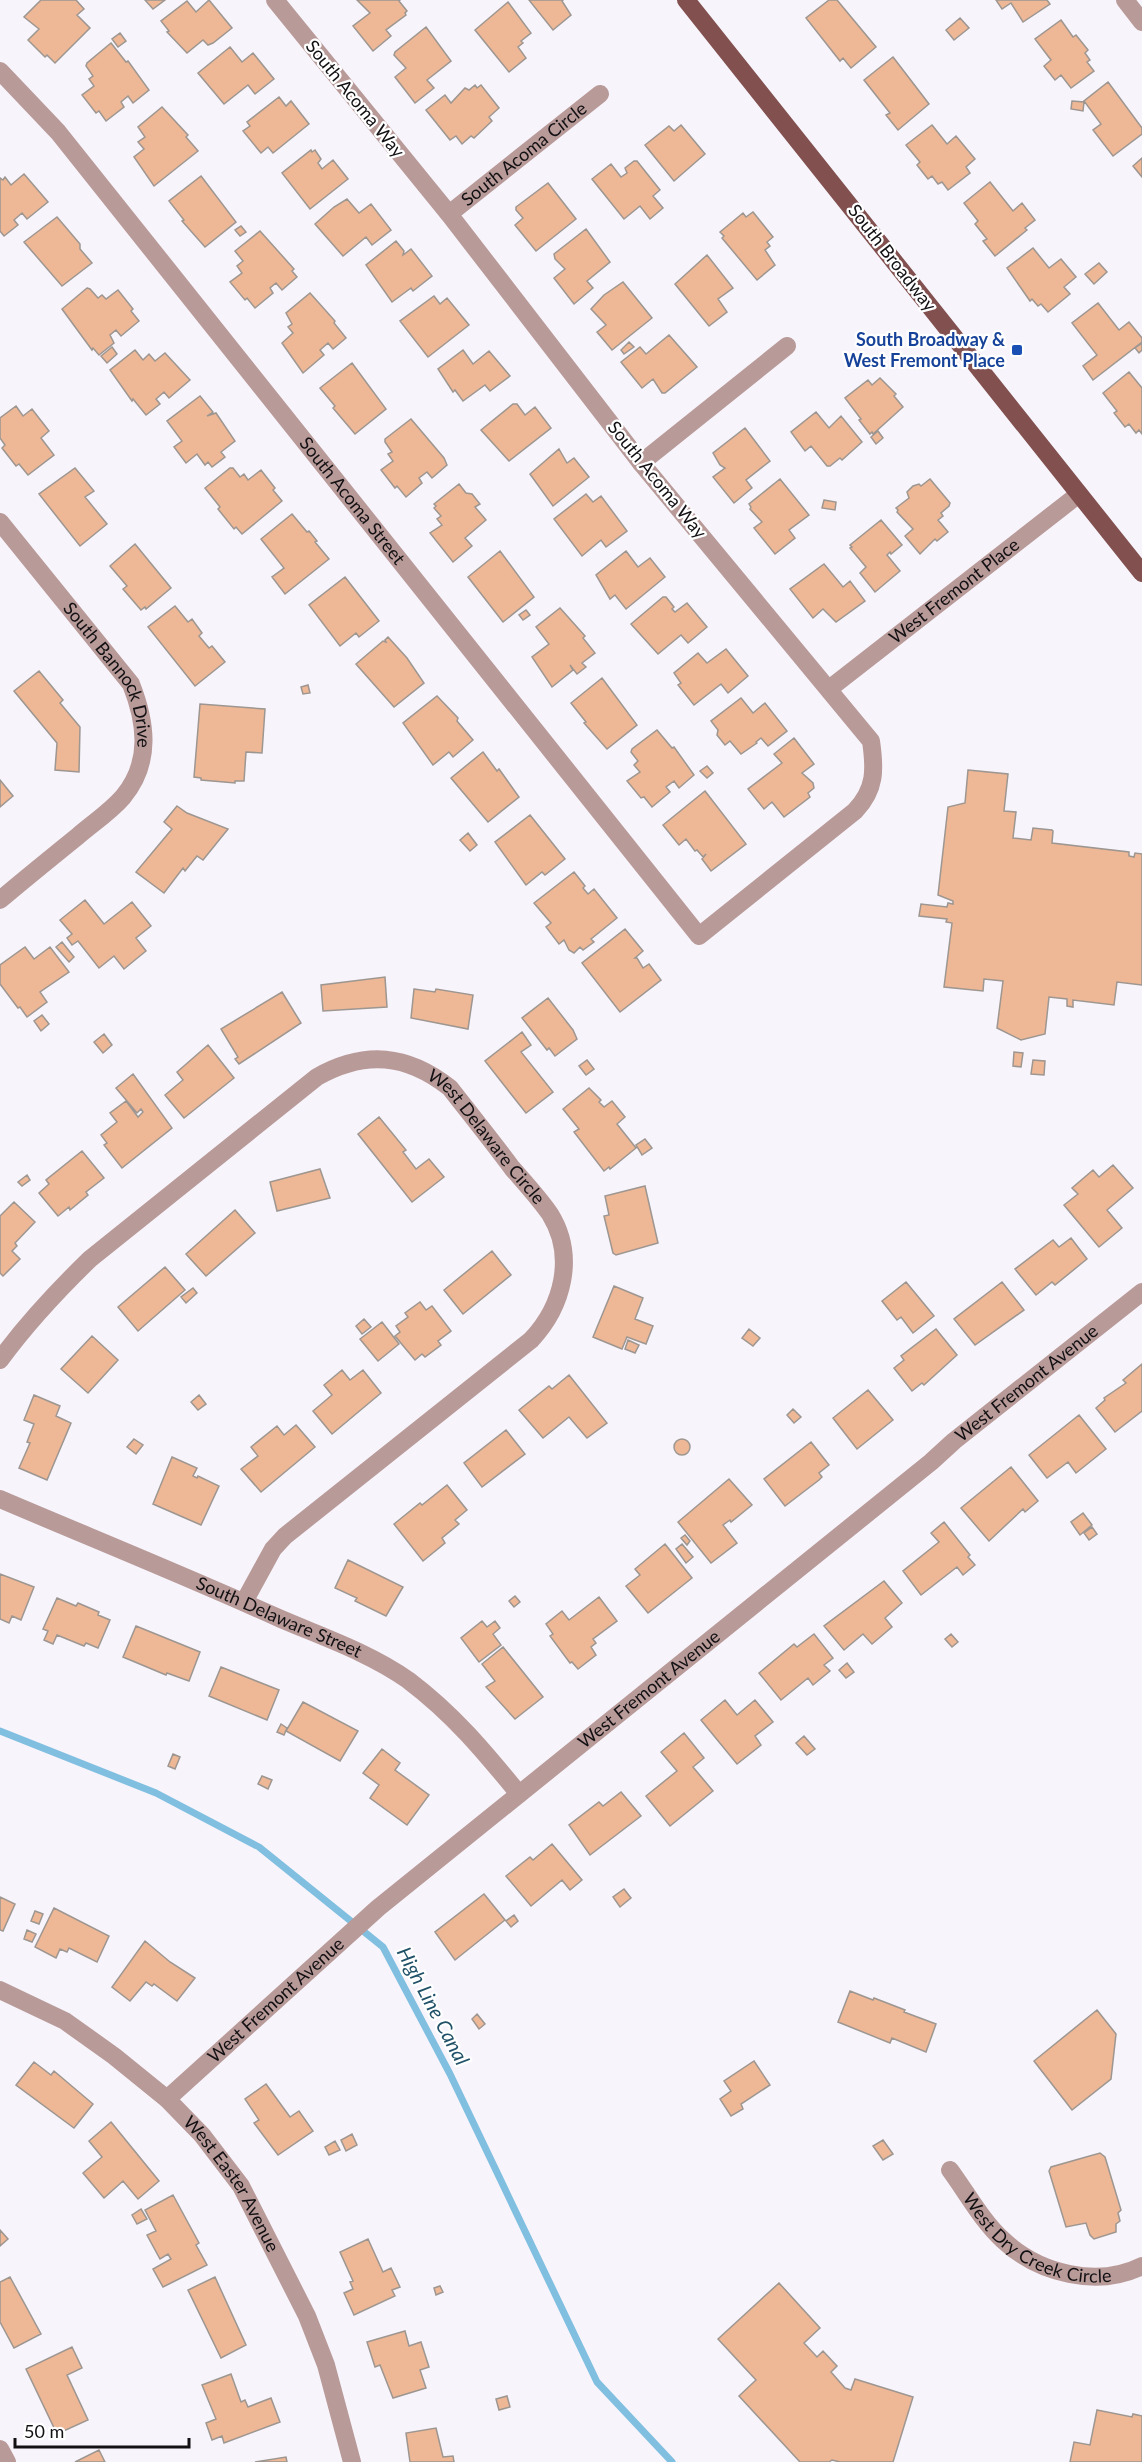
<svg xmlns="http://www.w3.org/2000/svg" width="1142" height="2462" font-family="Lato,sans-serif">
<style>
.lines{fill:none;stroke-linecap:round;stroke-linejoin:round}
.stream{stroke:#81bfe0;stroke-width:7}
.building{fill:#eeb795;stroke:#9d9691;stroke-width:1.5}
.street{stroke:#b89a99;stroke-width:18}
.primary{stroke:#81504f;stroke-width:18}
.transit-dot{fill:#1a4fb4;stroke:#fff;stroke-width:2}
.labels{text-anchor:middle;stroke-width:4.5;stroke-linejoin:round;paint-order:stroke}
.street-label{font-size:18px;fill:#121013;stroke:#fff}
.transit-label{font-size:18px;font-weight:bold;fill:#164399;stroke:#fff;text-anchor:end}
.water-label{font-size:20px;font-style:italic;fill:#205168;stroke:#fff}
</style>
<rect width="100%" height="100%" fill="#f7f4fb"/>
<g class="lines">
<!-- stream -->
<path class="stream" d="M0,1731L156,1793L259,1847L383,1947L450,2074L597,2382L672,2462"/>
</g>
<!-- building -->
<path class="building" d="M41,0H76L84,9L77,15L90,28L55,63L47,55L45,57L28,40L39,29L24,17Z
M145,0H165L153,9Z
M209,0L232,28L213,43L208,45L203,40L187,53L167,32L169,31L161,21L187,1L196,12Z
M357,0H400L399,1L407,11L405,13L406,15L386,30L391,36L373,51L353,26L370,13Z
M529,0H563L562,1L571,15L553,30Z
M829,0H837L876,47L851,68L843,58L840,61L806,18Z
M996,0H1047L1050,4L1023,22L1011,3L1002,9Z
M508,2L531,33L521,41L523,43L518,47L526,58L509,72L475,30Z
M960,18L969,28L954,40L946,30Z
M1061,20L1073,37L1076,35L1088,50L1085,53L1090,60L1087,62L1094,71L1071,88L1061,75L1055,80L1044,66L1051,60L1035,39Z
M426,27L451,61L427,80L434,88L415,103L395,77L406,68L394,55L395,52Z
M120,33L126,41L118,47L112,39Z
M111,43L126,62L128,61L149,90L133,103L128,96L121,102L124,107L106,121L99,111L96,113L82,95L94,86L89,79L93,76L86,66L87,63Z
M230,47L242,62L253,53L274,79L255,94L248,85L224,104L198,73Z
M893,57L929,104L898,130L886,115L890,113L864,80Z
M1108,82L1142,128V134L1113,156L1093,130L1101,124L1084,101Z
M475,85L477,88L481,85L499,108L489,117L492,121L474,138L471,136L462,144L456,136L450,140L426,110L445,95L451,103L465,88L469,90Z
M279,97L286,106L291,101L309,124L273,153L268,147L261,153L243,131L250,126L247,122Z
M1072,101L1084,102L1083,111L1071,109Z
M162,107L188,135L186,137L198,151L154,186L134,157L144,149L138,142L145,137L138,127Z
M681,125L705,154L674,181L645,145L669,126L674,131Z
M932,125L947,144L956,136L975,159L966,167L970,173L948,190L942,182L938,184L932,176L928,179L917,165L920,162L906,145Z
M311,150L312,152L315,150L321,159L318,163L322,169L333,160L348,179L310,209L282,173Z
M1142,158V177L1133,166Z
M634,161H637L660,190L653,196L663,208L650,219L640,206L624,219L592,179L611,164L621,177L627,173L625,168Z
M24,174L48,202L27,219L22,213L14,220L18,225L4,236L0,231V178L3,180L5,177L11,185Z
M201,176L236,222L205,247L182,221L184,220L169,201Z
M990,182L1013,211L1022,203L1035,220L1025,228L1027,230L995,256L983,241L987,239L975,224L978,221L964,203Z
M548,183L576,219L536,251L515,225L523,218L516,210V207Z
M347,199L359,213L371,204L391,230L372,245L366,237L343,256L315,224L334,207Z
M753,212L773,237L767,242L770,246L765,250L775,265L757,280L722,238L724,236L720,232L743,213L746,217Z
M57,217L80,244V249L92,263L62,286L24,242Z
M241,226L246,232L240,236L235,230Z
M586,229L610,262L587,281L593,288L574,304L554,278L565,269L555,259L554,254Z
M260,231L294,269L292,271L297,277L282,290L276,283L270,288L273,293L255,308L247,298L245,300L230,282L242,273L237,266L243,261L235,251Z
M396,241L404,251L403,255L411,249L432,276L413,291L411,288L392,302L366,265Z
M1033,248L1049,268L1061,259L1076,277L1064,287L1070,294L1048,312L1041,304L1038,306L1032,299L1030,301L1007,268Z
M707,255L733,288L718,299L727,312L709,326L675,284Z
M1099,263L1107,272L1094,284L1085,274Z
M623,282L652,318L612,350L597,332L606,325L591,309L604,295Z
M87,288L90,289L98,298L102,295L106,299L118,290L133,309L131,311L139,321L121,336L116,330L110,335L114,343L99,355L93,348L92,350L62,309Z
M310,293L335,321L334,323L346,338L333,349L328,343L320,350L324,355L303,373L282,343L293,333L288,327L292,324L286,313Z
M434,296L440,304L447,298L469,325L428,357L400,321Z
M1098,303L1119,330L1129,322L1142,338V342L1093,380L1083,366L1097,355L1072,323Z
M669,335L697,367L665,393H662L653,379L642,388L621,362L640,347L646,354Z
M629,342L634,347L624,354L621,350Z
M1142,343V350L1139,353L1135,348Z
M112,347L117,354L107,363L101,356Z
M135,350L143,360L149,354L155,361L165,353L190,380L169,398L164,392L156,399L160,404L146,415L133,399L132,401L110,370Z
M463,350L473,364L489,351L510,376L490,391L485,385L463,401L455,390L453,392L438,369Z
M352,363L386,409L355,434L333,408L335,406L320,388Z
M1129,372L1142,388V434L1139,430L1136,433L1129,424L1125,427L1114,413L1117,411L1103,393Z
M880,378L896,394L894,396L903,407L873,434L872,432L870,434L859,420L861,419L845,398L868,380L872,385Z
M200,396L213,412L207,416L216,413L235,441L221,452L225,457L212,467L208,462L205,465L197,454L186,463L174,447L182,441L167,421Z
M513,404H517L525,415L535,407L551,428L509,461L481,430Z
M16,406L23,416L32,409L49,431L41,438L54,455L28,475L19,464L16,466L2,448L5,445L0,438V418Z
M816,412L829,428L841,416L862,442L842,460L840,458L830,466H827L811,446L805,451L791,432Z
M411,419L444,458L447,465L432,478L427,472L419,478L422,483L406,497L397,486L395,488L381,470L393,461L388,454L392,452L385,442V439Z
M745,428L770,461L746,480L752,488L734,503L713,477L725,468L720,465L713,453Z
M878,431L883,438L876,444L871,437Z
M559,449L567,463L574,458L589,477L553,506L530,474Z
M75,468L94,491L85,497L107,524L80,546L39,494Z
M230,468H233L240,477L244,474L248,480L261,470L275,488L273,490L282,501L242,534L236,527L234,529L218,509L220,507L205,488Z
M780,479L809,515L789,530L795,538L775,554L754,528L762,522L750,509L751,507L749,504Z
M930,479L950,503L949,506L941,513L943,516L938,520L948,532L937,541L935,539L920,554L905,536L913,529L897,512L898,510L896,508L909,498L907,492L913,486L919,484L921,486Z
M459,484L466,493L472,494L480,504L475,507L486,520L465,538L472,546L453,562L430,533L442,525L437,519L441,516L434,508L436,506L434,504Z
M586,494L593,502L601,496L627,531L606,547L601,540L582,556L554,519Z
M824,500L836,502L835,510L822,508Z
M292,514L307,532L309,531L317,541L315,542L329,559L285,594L272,577L284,568L261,539Z
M881,520L902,545L891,554L890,552L887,555L900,571L875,592L860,573L866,567L850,548L852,547L850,545Z
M135,544L171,588L146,609L145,607L141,610L123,589L127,586L110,566Z
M500,551L534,597L503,622L468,577Z
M626,551L638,567L650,558L665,577L626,609L615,595L610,599L596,575Z
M824,564L843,587L850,581L865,601L836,622L823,609L813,618L790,589Z
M345,577L379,621L359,637L356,633L340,646L309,605Z
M663,597H666L674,607L672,609L675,612L687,603L707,627L688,643L681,635L658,654L631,624Z
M175,606L188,622L192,619L202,633L199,636L209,648L212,646L225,662L195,686L148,627Z
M560,608L585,636L583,638L595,653L582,663L586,667L577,674L570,665L573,670L552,687L532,657L549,644L536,627Z
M526,610L530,615L523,620L519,615Z
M388,637L407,658L424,683L394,707L356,664L383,641L386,642L385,640Z
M726,649L748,676L728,693L721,684L694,705L678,685L681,683L674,673L698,653L707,663Z
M39,671L63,700L60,703L80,727L79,772L55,770L57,743L14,691Z
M602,678L637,725L607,749L584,723L586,722L571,703Z
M308,685L310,693L303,694L301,687Z
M437,696L458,718L457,721L473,740L453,757L449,752L433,765L403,723Z
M741,698L753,713L765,703L787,731L768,746L761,738L756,742L757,743L741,754L730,741L725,745L717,735L718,730L711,721Z
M200,704L265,709L262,753L246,752L244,781H235V783L201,780V778L194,777Z
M657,730L672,748L674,747L694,775L679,788L674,781L666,787L670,792L652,807L644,797L641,798L627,781L640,772L634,765L638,761L631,752L632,749Z
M794,738L814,764L802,773L813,783L814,788L808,793L810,797L784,817L772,802L764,809L748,789L782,763L774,754Z
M483,752L497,771L499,769L519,797L488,822L451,778Z
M707,766L713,773L707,778L700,771Z
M968,770L1008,774L1004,811L1016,812L1013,838L1031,840L1033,828L1052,830L1053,831L1052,843L1129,852V856L1134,857L1135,853L1142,854V985L1117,982L1114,1005L1073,1000V1007L1067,1006V999L1049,997L1045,1034L1021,1040L997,1028L1003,981L984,979L983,991L944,987L952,923L946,922L947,919L919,916L921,904L947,907L948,903L953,904V901L938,895L948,807L965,803Z
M0,780L13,796L0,807Z
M705,791L746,844L711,871L702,859L706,854L703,857L697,850L695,851L686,839L679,845L663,825Z
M177,806L187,813L228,829L203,860L197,856L185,871L183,868L164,893L136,872L172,829L164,822Z
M530,815L565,859L545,875L542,872L526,885L495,842Z
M468,833L477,845L470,851L460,840Z
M574,872L585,886L583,888L588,894L594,889L617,918L591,939L594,942L583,950L580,947L574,953L569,950L564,940L559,944L546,927L551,923L534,903Z
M85,900L104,924L132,902L151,926L136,938L146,951L124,969L114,956L99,968L78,941L72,945L67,938L72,934L60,920Z
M625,929L643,951L635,958H637L643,968L649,964L661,980L620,1012L582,963Z
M62,942L74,957L69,962L56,947Z
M25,947L34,959L50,947L69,972L40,992L47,1002L27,1017L20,1007L18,1008L0,984V965Z
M385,977L387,1007L323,1011L321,985Z
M414,989L435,992L436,989L473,995L468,1029L411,1018Z
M282,992L301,1023L239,1064L235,1059L238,1057L221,1029Z
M548,998L573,1030L577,1039L555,1056L549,1048L547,1050L522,1018Z
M42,1015L49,1024L41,1031L34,1021Z
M522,1032L531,1045L521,1052L553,1092L526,1113L485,1061Z
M104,1034L112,1045L103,1053L94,1042Z
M208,1045L234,1078L184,1118L165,1095L183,1080L177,1072Z
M1014,1052L1023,1053L1021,1067L1013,1066Z
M587,1060L594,1069L586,1075L579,1066Z
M1033,1060L1045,1061L1044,1075L1031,1074Z
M133,1074L172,1128L122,1168L104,1145L107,1143L101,1135L117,1122L110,1113L126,1101L138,1117L143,1112L141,1109L137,1113L116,1088Z
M589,1088L601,1100L599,1102L604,1107L612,1101L625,1117L617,1124L636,1148L610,1169L609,1167L604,1171L574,1132L579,1129L563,1109Z
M379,1117L406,1150L403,1152L416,1169L429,1159L444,1177L412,1202L358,1134Z
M645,1139L652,1148L642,1155L636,1145Z
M82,1151L104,1178L86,1192L88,1195L70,1210L69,1207L58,1216L39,1193L49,1184L46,1180Z
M1113,1165L1133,1188L1107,1210L1122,1228L1099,1247L1064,1205L1078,1194L1072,1188L1093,1170L1099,1177Z
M320,1169L330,1198L277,1211L270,1182Z
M27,1175L30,1180L22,1186L18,1182Z
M645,1186L658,1243L616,1255L613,1253L604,1216L609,1215L605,1196Z
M14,1202L35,1222L15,1243L17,1246L12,1251L20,1259L3,1276L0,1273V1216Z
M235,1210L255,1233L206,1276L186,1254Z
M1071,1238L1087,1259L1055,1285L1052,1282L1036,1295L1015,1269L1053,1240L1059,1247Z
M492,1251L511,1275L463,1314L444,1290Z
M165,1267L185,1290L138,1331L118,1307Z
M906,1282L934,1316L913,1333L901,1317L897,1320L882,1301Z
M1002,1282L1024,1310L975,1345L954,1319Z
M614,1286L643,1298L635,1319L653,1326L646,1344L627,1337L622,1349L593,1337Z
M193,1288L197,1293L186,1303L181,1297Z
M420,1302L426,1310L432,1306L451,1331L438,1341L441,1345L425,1357L422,1354L415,1360L395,1336L400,1332L396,1326L408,1317L405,1313Z
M364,1319L371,1327L362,1334L356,1326Z
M382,1322L399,1344L378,1361L360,1339Z
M749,1329L760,1338L753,1346L742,1338Z
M936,1329L957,1355L924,1385L922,1383L912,1391L894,1368L904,1360L901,1356Z
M92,1336L118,1360L88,1393L61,1369Z
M628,1340L639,1345L635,1353L625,1349Z
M1142,1364V1411L1115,1432L1096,1408L1105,1400L1104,1398L1126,1383L1123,1380Z
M342,1370L350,1380L363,1370L381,1393L332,1434L313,1411L332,1395L324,1385Z
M569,1375L607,1423L587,1438L569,1417L543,1438L519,1410L549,1386L552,1389Z
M868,1390L893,1420L857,1449L833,1418Z
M34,1395L60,1406L56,1416L71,1423L47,1480L19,1468L30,1443L27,1442L34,1424L24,1420Z
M199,1395L206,1404L198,1410L191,1402Z
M793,1409L801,1417L794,1423L787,1415Z
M1079,1415L1106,1449L1076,1473L1068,1462L1047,1478L1029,1455Z
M296,1425L315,1447L261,1492L241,1469L258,1456L251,1447L277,1426L284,1435Z
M506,1430L525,1454L482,1487L464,1463Z
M134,1439L143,1445L136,1454L127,1447Z
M674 1447a8 8 0 1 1 16 0a8 8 0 1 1-16 0Z
M811,1442L829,1465L819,1473L822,1477L819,1480L785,1506L764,1479Z
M172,1457L197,1468L193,1476L197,1478L198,1476L219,1486L201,1525L153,1504Z
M1011,1467L1038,1501L1025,1512L1023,1509L989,1541L961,1508Z
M729,1479L752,1505L731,1522L730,1520L723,1525L737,1543L711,1563L678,1522Z
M447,1485L467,1510L455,1520L459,1524L442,1538L445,1543L423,1561L394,1524L420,1503L422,1505Z
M1083,1513L1092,1525L1080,1535L1071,1522Z
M944,1522L970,1555L968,1557L975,1565L963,1575L957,1567L921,1595L903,1571L939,1542L931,1533Z
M1092,1527L1097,1534L1089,1540L1084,1533Z
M685,1535L690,1541L687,1545L681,1538Z
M665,1544L692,1578L648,1613L626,1586L640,1575L635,1569Z
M682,1544L693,1557L686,1563L676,1549Z
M348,1560L403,1587L386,1616L355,1601L357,1598L335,1588Z
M0,1574L34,1587L21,1620L12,1616L9,1623L0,1619Z
M884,1581L902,1603L885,1618L892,1627L872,1644L863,1634L844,1650L824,1626Z
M515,1596L520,1602L514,1607L509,1601Z
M599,1597L617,1621L593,1639L596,1643L591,1647L596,1655L578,1669L572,1662L570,1663L550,1636L553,1634L546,1624L562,1611L569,1620Z
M57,1598L76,1606L78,1603L99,1612L98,1615L110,1620L98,1648L86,1643L84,1646L57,1635L53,1644L44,1640L48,1631L43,1629Z
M482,1621L487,1627L495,1621L500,1628L493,1634L501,1645L479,1662L461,1638Z
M136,1626L200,1652L189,1681L167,1673L166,1675L123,1657Z
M814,1634L833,1658L824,1665L830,1671L813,1685L808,1678L781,1700L759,1673L794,1644L797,1647Z
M951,1634L958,1642L952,1647L945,1639Z
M503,1647L543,1697L515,1719L486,1687L495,1681L482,1664Z
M847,1663L854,1672L846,1678L839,1670Z
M221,1667L279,1690L267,1720L209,1696Z
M725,1700L737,1715L755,1700L773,1722L755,1736L761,1745L737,1764L701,1720Z
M303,1702L358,1731L340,1761L286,1731Z
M281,1724L287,1728L284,1735L277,1732Z
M684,1733L704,1758L693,1767L713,1791L670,1826L646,1796L677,1771L661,1752Z
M804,1736L815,1749L807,1755L796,1743Z
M382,1749L400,1763L395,1770L429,1795L407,1825L370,1798L379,1785L363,1773Z
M173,1754L180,1757L175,1769L168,1766Z
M262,1776L272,1780L268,1789L258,1784Z
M621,1792L641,1816L590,1855L569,1825L599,1802L603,1806Z
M552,1844L582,1880L570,1890L562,1880L531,1906L506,1876L530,1857L533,1860Z
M624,1889L631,1898L620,1907L613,1897Z
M484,1894L505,1920L455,1960L435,1932Z
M0,1897L15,1904L3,1931L0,1930Z
M54,1908L109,1936L97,1962L69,1948L67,1952L60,1949L56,1958L35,1947Z
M35,1911L43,1914L39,1924L31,1921Z
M514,1915L518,1921L511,1927L506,1921Z
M27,1930L36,1934L32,1942L24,1939Z
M145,1941L170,1962L195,1978L177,2001L154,1984L152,1986L146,1982L130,2001L112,1987Z
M850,1991L873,2000L874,1998L905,2010L904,2012L936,2024L926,2052L892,2038L890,2043L838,2022Z
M1097,2010L1116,2034L1111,2079L1072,2110L1034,2061Z
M477,2014L485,2024L479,2029L472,2019Z
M754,2061L770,2085L741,2104L743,2109L731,2116L720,2099L731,2091L724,2081Z
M34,2062L51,2075L54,2071L93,2104L74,2128L16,2085Z
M266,2084L290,2117L299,2111L313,2131L278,2155L254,2123L259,2120L245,2099Z
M111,2122L159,2181L138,2199L123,2181L104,2198L83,2173L102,2157L89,2141Z
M352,2134L357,2145L346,2151L341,2140Z
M883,2140L893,2154L883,2160L873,2146Z
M335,2141L340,2150L329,2155L325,2147Z
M1100,2153L1105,2157L1121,2210L1118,2213L1120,2221L1116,2224V2232L1094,2239L1090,2235L1086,2223L1066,2227L1049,2171L1051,2167Z
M173,2195L199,2243L196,2245L207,2265L163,2287L153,2269L171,2259L168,2254L160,2259L147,2235L156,2231L145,2210Z
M141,2209L147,2219L137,2224L132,2215Z
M0,2230L8,2239L0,2246Z
M368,2239L383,2272L391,2268L400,2287L392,2290L395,2296L354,2315L344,2293L353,2289L350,2282L353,2281L340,2252Z
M10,2277L41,2334L14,2348L0,2322V2282Z
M215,2277L246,2345L221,2358L188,2290Z
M779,2283L820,2328L804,2343L817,2357L823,2351L837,2366L831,2372L845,2388L851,2390L855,2379L913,2397L893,2462H840L832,2460L829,2462H800L739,2396L756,2380L718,2339Z
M440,2286L443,2292L436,2295L434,2288Z
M405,2331L409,2346L421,2342L429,2367L420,2370L426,2388L393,2398L380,2365L375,2367L367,2342Z
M72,2347L82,2368L67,2375L88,2420L57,2434L26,2369Z
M231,2374L241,2402L245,2400L248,2407L271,2398L280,2422L224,2443L222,2436L212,2440L206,2423L216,2419L202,2385Z
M507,2396L510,2407L499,2410L496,2399Z
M1097,2410L1132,2417L1133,2414L1142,2416V2462H1070L1074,2442L1090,2445Z
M436,2428L443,2457L453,2456L454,2462H410L406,2433Z
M99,2450L105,2462H75Z
M286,2457L287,2462H255Z"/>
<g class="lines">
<!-- street -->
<g class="street">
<path d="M1125,0L1142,22"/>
<path id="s1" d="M0,71L58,132L699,936L855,811C876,789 875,769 871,741L641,463L449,214L275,0"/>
<path id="s2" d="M449,214L600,94"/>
<path d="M641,463L787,346"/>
<path id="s3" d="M0,522L131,684C146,722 152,762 123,797C110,812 93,823 78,836C52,857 26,878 0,900"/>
<path id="s4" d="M829,689L1079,494"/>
<path id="s5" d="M0,1360C27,1323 57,1291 90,1259L317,1077C365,1050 407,1054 450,1088C471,1115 492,1141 512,1168C525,1183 539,1198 550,1214C576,1256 563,1306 531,1340L285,1536L273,1549L244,1602"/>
<path id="s6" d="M0,1499C94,1539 188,1577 281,1619C323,1637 370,1653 408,1680C453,1714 483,1750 519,1794"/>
<path id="s7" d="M0,1990L65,2021L114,2056L167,2099L202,2135L241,2186L307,2316L326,2365L352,2462"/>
<path id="s8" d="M167,2099L378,1908L931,1462L954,1441L1142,1292"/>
<path id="s9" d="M950,2170C967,2193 982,2221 1003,2240C1039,2274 1098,2288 1142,2266"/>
<path d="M0,2449L7,2462"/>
</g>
<!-- primary -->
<path class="primary" d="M686,0L1142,573"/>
</g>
<!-- markers -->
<rect class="transit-dot" x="1011" y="344" width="12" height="12" rx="3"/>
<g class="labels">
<!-- street labels -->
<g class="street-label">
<text transform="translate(355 99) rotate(51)" y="6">South Acoma Way</text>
<text dy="6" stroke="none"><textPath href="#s2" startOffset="96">South Acoma Circle</textPath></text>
<text transform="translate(892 258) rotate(52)" y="6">South Broadway</text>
<text transform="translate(657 480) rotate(51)" y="6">South Acoma Way</text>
<text dy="6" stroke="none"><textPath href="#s1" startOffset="556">South Acoma Street</textPath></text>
<text dy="6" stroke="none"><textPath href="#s4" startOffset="159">West Fremont Place</textPath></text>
<text dy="6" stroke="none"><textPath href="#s3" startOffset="190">South Bannock Drive</textPath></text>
<text dy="6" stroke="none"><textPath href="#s5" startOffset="630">West Delaware Circle</textPath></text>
<text dy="6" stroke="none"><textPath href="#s8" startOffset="1119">West Fremont Avenue</textPath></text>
<text dy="6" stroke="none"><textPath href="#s6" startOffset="303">South Delaware Street</textPath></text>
<text dy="6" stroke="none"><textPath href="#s8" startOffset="633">West Fremont Avenue</textPath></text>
<text dy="6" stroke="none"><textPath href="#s8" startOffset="147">West Fremont Avenue</textPath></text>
<text dy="6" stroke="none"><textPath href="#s7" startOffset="308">West Easter Avenue</textPath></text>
<text dy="6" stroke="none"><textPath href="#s9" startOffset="118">West Dry Creek Circle</textPath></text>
</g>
<!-- transit labels -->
<g class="transit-label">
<text x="1005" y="346">South Broadway &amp;<tspan x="1005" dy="21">West Fremont Place</tspan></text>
</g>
<!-- water labels -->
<g class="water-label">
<text transform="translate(433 2006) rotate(62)" y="7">High Line Canal</text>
</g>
</g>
<!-- scale -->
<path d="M15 2438v9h174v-9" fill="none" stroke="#121013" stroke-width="3"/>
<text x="24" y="2438" font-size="18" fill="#121013" stroke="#ffffff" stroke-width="4.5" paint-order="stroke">50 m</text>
</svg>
